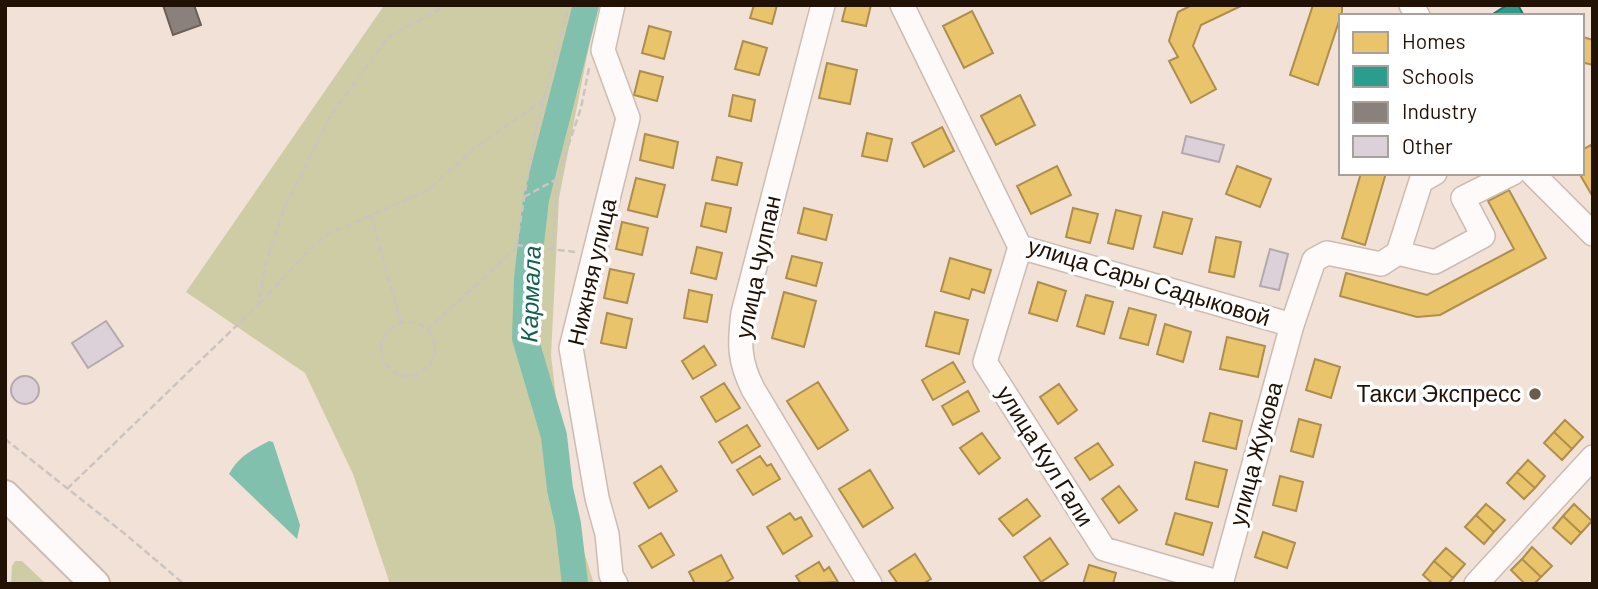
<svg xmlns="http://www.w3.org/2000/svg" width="1598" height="589" font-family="Barlow,sans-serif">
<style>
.green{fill:#cecca4}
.water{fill:#80c0ad}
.homes{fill:#e9c46a;stroke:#ad8e4c;stroke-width:2}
.schools{fill:#2a9d8f;stroke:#287366;stroke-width:2}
.industry{fill:#8a817c;stroke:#6b5f58;stroke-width:2}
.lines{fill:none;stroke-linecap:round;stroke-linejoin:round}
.river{stroke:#80c0ad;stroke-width:26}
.building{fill:#dcd1d9;stroke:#b3a9ad;stroke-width:2}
.minor-casing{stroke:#ccbcb1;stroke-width:26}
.major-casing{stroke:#ccbcb1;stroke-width:32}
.path{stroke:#cbc4c1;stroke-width:2.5;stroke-dasharray:7 3.5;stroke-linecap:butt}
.minor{stroke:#fdfaf9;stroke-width:23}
.major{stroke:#fdfaf9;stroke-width:28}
.poi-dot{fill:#6b5a4e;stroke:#fff;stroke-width:2.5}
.labels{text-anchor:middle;stroke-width:7;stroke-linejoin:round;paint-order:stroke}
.street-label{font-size:23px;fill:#221105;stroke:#fff}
.poi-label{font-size:23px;fill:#221105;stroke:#fff;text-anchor:end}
.water-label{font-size:24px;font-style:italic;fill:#106152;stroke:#fff}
</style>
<rect width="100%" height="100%" fill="#f2e1d6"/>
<!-- green -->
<path class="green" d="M389,5H597L559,198L551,355L568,501L594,584H390L353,474L305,373L186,292L383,7Z
M15,561H22L46,584H11L12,566Z"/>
<!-- water -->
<path class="water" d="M269,441L273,442L300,525L297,539L229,474C240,455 251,451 269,441Z"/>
<!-- homes -->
<path class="homes" d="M754,5H777L772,24L750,18Z
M846,5H871L866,26L842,21Z
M1243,5L1201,25L1193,46L1216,89L1191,103L1169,61L1178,57L1169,41L1178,12L1192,5Z
M1313,5H1342V12L1318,85L1290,75Z
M972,11L993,53L964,68L943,26Z
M649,26L671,32L664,59L642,53Z
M1583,37L1593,40V65L1585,63L1582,65Z
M743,41L767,48L759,75L735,69Z
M827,63L857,70L850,104L819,98Z
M640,71L663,77L657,101L634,95Z
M733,95L755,100L751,121L729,116Z
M1020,95L1035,125L996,145L981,116Z
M942,127L954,151L924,167L912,143Z
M867,133L892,139L887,161L862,156Z
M645,134L678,142L673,168L640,160Z
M1591,145L1593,149V197L1579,173H1582V150Z
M717,157L742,163L737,185L712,180Z
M1057,166L1071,195L1031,214L1017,186Z
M1237,166L1271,179L1260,207L1226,194Z
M1361,173H1386L1365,245L1342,238Z
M636,178L665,185L657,217L628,210Z
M1509,190L1546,258L1440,315L1417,317L1340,296L1346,273L1427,295L1514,249L1488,201Z
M706,203L731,208L726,232L701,226Z
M804,208L832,215L826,240L798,233Z
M1073,208L1098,214L1090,243L1066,237Z
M1116,210L1141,216L1133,249L1108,243Z
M1163,212L1192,219L1182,254L1154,247Z
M622,222L648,228L642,255L616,249Z
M1216,237L1241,242L1234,277L1209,272Z
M697,247L722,253L716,279L691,273Z
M792,256L822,263L816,286L786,278Z
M950,258L991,270L984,293L972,289L969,299L941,291Z
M610,269L634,274L627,303L604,298Z
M1038,282L1066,291L1057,321L1029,313Z
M689,290L712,295L707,322L684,318Z
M784,292L816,301L804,347L772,338Z
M1086,295L1113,302L1104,334L1077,326Z
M1129,308L1156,315L1148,345L1120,338Z
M935,312L968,320L959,354L926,346Z
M607,313L632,319L626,348L601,343Z
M1165,324L1191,332L1183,362L1157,354Z
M1227,337L1265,346L1258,377L1220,369Z
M704,346L716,365L693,379L682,361Z
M1315,359L1340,367L1331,398L1306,390Z
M953,362L965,382L933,400L922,380Z
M818,382L848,430L818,449L787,401Z
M724,383L740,408L716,422L701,397Z
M1059,384L1077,410L1058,424L1040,397Z
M968,391L979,411L953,425L942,406Z
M1210,413L1242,421L1236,449L1203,441Z
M1299,419L1321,425L1313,457L1291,451Z
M1565,420L1583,437L1572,449L1554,432Z
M747,425L760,446L732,463L719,442Z
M1554,432L1572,449L1562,460L1544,443Z
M982,433L1000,458L979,474L960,448Z
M1098,443L1113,465L1090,480L1075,458Z
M760,456L767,466L771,464L780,479L753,495L737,470Z
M1528,460L1545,476L1535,488L1517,472Z
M1195,462L1227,470L1218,507L1186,499Z
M661,466L677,491L649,508L634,483Z
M870,470L893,508L863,527L839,489Z
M1517,472L1535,488L1524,499L1507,483Z
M1280,476L1303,482L1296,511L1273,505Z
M1119,486L1137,510L1119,523L1102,499Z
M1027,499L1040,516L1013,536L999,519Z
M1486,504L1505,520L1494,532L1476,515Z
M1574,504L1592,521L1581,533L1563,516Z
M790,513L795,520L801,517L812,536L783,554L767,527Z
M1175,513L1212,523L1203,555L1166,544Z
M1476,515L1494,532L1484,544L1465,527Z
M1563,516L1581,533L1571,544L1553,528Z
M1263,532L1295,543L1287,568L1255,557Z
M661,533L674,555L652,568L639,546Z
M1050,538L1068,564L1041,582L1024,557Z
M1532,547L1552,566L1541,577L1522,559Z
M1446,548L1465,564L1453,578L1434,561Z
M915,554L931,579L923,584H898L889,571Z
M721,555L733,578L723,584H695L689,572Z
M1522,559L1541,577L1534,584H1525L1511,570Z
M1434,561L1453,578L1448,584H1433L1423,575Z
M819,562L824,571L829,567L838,582L801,584L796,576Z
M1089,565L1116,573L1113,584H1083Z"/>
<!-- schools -->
<path class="schools" d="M1507,5H1518L1523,14L1520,16H1490Z"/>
<!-- industry -->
<path class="industry" d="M163,5H194L201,25L173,35Z"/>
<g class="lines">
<!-- river -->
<path class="river" d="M575,584L568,524L560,489L554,436L525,338L527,279L536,199L586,5"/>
</g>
<!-- building -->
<path class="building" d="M1186,136L1224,145L1219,162L1182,153Z
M1270,249L1288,254L1279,290L1260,286Z
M106,321L123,346L88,368L72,343Z
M11 390a14 14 0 1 1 28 0a14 14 0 1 1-28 0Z"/>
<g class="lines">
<!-- minor casing -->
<g class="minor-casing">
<path id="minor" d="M613,5L603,50L628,118L571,348L597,498L607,534L611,575L616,584
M823,5L743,313C739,344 739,361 753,389L870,584
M902,5L1020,247L1292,325
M1411,5L1418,16
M1435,173L1421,181L1398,253L1435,262L1483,236L1463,198L1513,173
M1532,173L1593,234
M1020,247L985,362L1104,549L1221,583
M1221,584L1292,325L1314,260L1327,253L1381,264L1398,253
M1476,584L1593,457"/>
</g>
<!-- major casing -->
<g class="major-casing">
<path id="major" d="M5,495L95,584"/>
</g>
<!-- path -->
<path class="path" d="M524,197L557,179
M371,215L401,323
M516,245L576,252
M553,249L557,179L581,108L589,68
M260,303L310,249L328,234L427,191L474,149L544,99
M381 349a27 27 0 1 1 54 0a27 27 0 1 1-54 0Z
M427,330L516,248L535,132L569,5
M5,439L125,534L184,584
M67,489L258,305L266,262L284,209L331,115L388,37L447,5"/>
<!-- minor -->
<use href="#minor" class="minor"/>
<!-- major -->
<use href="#major" class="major"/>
</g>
<!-- markers -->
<circle class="poi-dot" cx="1535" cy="394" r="7"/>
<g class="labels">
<!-- street labels -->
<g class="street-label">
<text transform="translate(758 267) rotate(-78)" y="8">улица Чулпан</text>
<text transform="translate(592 272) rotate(-77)" y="8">Нижняя улица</text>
<text transform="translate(1149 282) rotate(17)" y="8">улица Сары Садыковой</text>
<text transform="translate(1256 454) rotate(-75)" y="8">улица Жукова</text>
<text transform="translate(1045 456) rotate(58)" y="8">улица Кул Гали</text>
</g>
<!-- poi labels -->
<g class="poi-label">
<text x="1521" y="402">Такси Экспресс</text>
</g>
<!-- water labels -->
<g class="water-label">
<text transform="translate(531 294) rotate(-88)" y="8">Кармала</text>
</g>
</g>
<!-- border -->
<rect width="1598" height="589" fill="none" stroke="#221105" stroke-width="14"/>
<!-- legend -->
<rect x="1339" y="14" width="245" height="161" fill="#ffffff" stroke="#a7a09b" stroke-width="2"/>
<rect x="1353" y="32" width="35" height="21" fill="#e9c46a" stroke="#a7a09b" stroke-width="2"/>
<text x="1402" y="49" font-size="21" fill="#221105">Homes</text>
<rect x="1353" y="66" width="35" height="21" fill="#2a9d8f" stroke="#a7a09b" stroke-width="2"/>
<text x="1402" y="84" font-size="21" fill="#221105">Schools</text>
<rect x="1353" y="102" width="35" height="21" fill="#8a817c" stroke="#a7a09b" stroke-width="2"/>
<text x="1402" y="119" font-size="21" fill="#221105">Industry</text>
<rect x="1353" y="136" width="35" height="21" fill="#dcd1d9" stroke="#a7a09b" stroke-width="2"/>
<text x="1402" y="154" font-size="21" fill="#221105">Other</text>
</svg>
